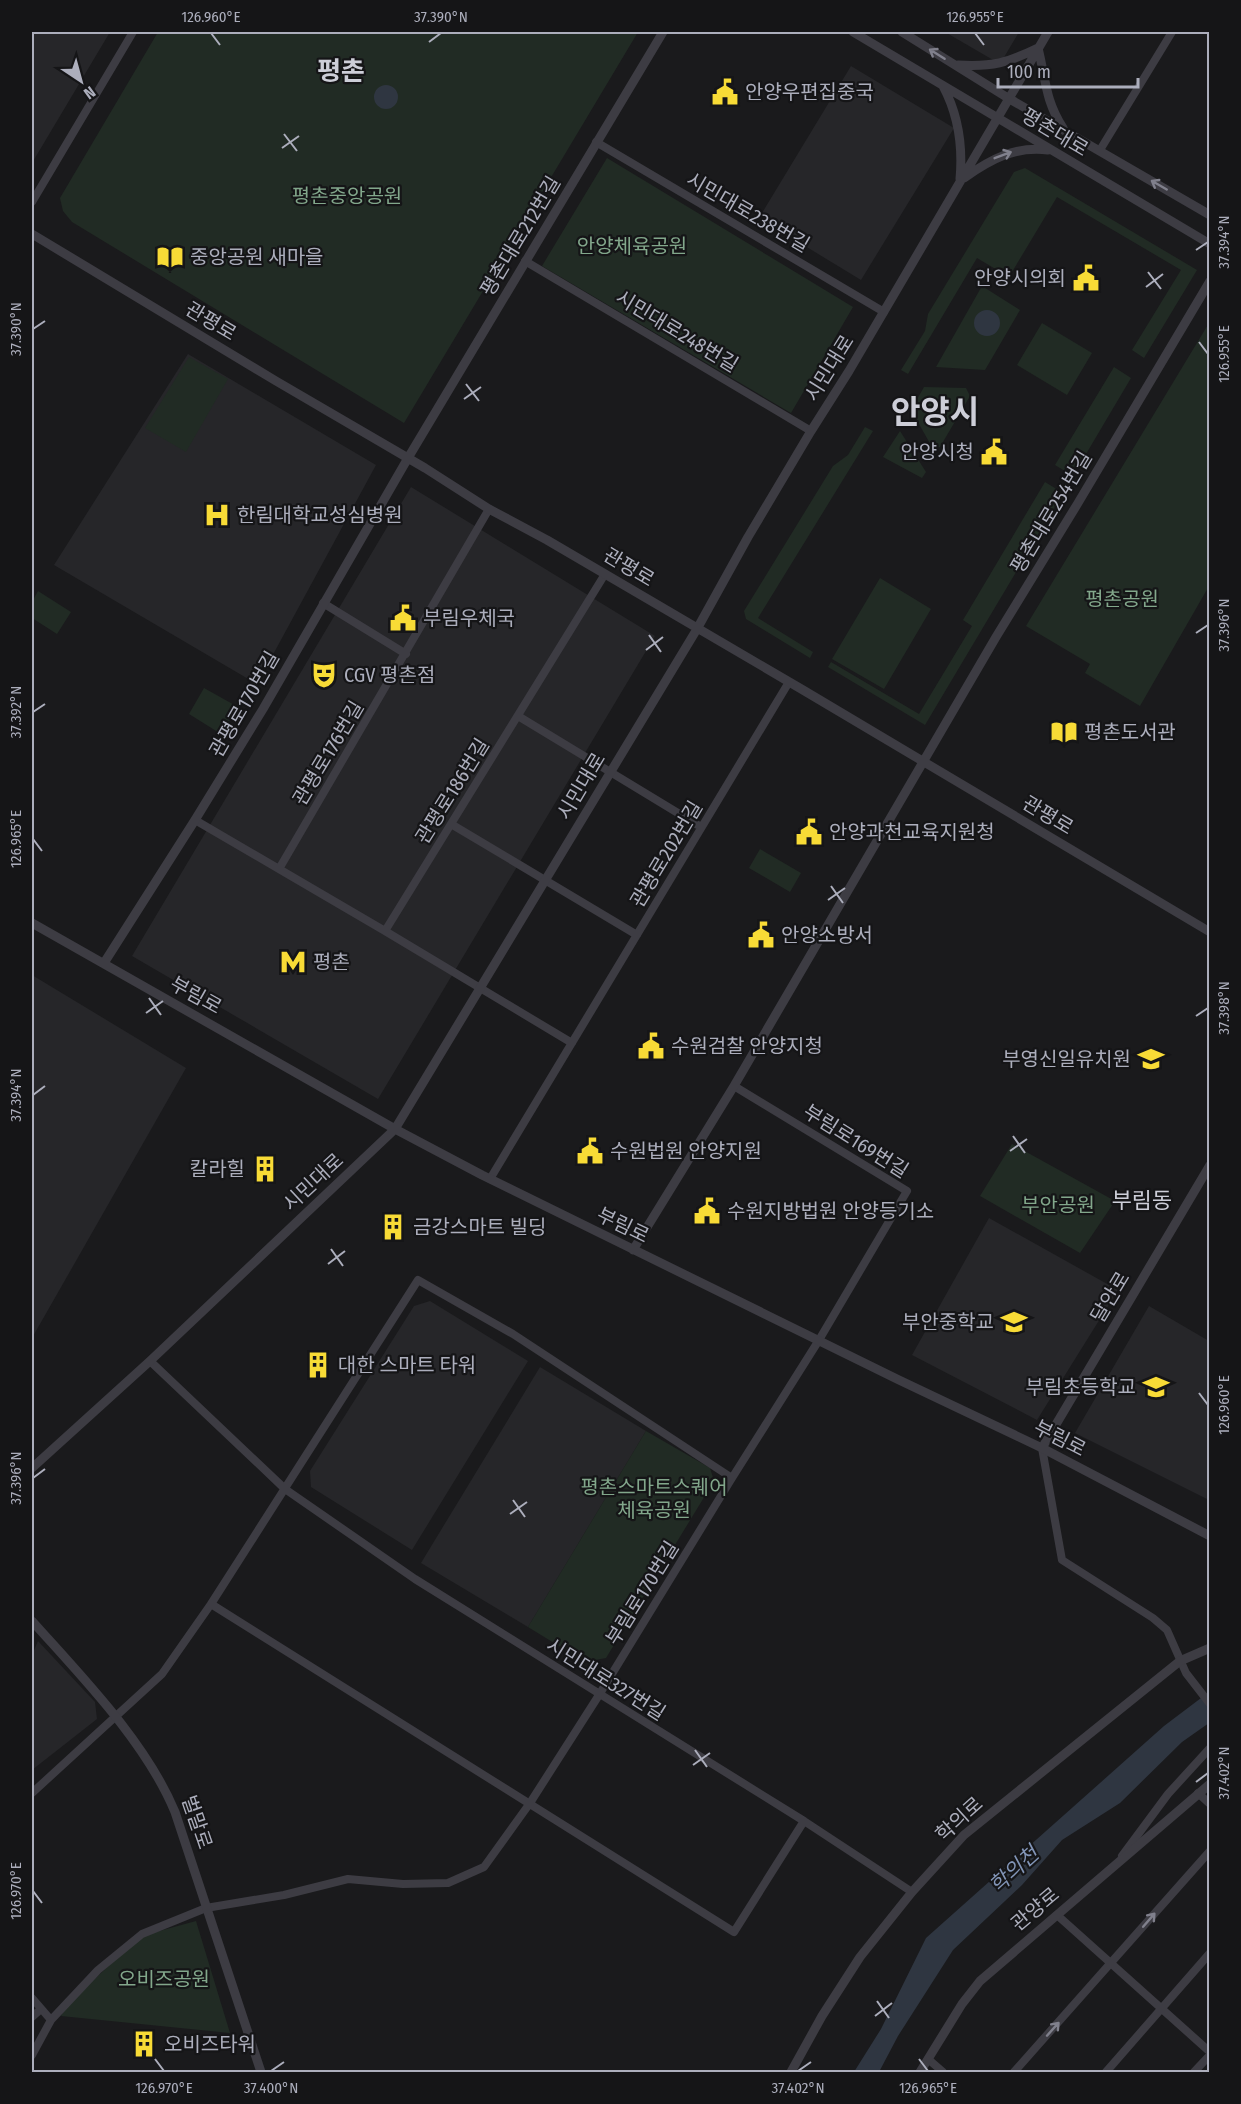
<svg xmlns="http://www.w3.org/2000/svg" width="1241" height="2104" font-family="'Fira Sans Condensed','Noto Sans KR',sans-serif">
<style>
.built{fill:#262629}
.green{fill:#212b24}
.water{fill:#2f3641}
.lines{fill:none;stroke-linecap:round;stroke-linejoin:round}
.minor{stroke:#3d3c43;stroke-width:8}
.tertiary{stroke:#3d3c43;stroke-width:9}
.oneway{stroke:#80808c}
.ticks{fill:none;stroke:#acaebc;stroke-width:2}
.labels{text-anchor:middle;stroke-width:4.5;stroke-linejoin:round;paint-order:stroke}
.poi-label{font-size:20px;fill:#acaebc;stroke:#151517;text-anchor:start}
.street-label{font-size:20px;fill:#acaebc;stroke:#151517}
.park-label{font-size:20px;fill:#82a78b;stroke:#151517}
.water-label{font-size:21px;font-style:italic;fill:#8295b7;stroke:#151517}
.quarter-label{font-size:22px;fill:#cdced8;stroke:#151517}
.district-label{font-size:26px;font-weight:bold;fill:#cdced8;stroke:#151517}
.town-label{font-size:32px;font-weight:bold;fill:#cdced8;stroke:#151517}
.neatline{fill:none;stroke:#acaebc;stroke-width:2}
.ticks-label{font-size:15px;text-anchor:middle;fill:#acaebc}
</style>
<rect width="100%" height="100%" fill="#1a1a1c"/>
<!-- built -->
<path class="built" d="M32,32H110L32,163Z
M945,32H1019L1000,64Z
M851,66L954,128L861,280L759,218Z
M188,354L376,465L257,684L54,565Z
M411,487L655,636L378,1099L132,956Z
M32,975L186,1068L32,1338Z
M989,1218L1118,1290L1037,1420L912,1355Z
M430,1301L528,1361L412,1550L311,1487L310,1471L414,1306Z
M1149,1306L1209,1341V1500L1075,1433Z
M540,1367L646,1431L528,1627L421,1563Z
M38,1641L95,1702L97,1719L32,1770V1655Z"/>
<!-- green -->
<path class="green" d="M158,32H638L404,423L72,222L63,211L60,198Z
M607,158L853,307L791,413L542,266Z
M1025,168L1197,270L1144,358L1132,350L1181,270L1057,197L1009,277L977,258L908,374L901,370L925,331L928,314L1014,172Z
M982,286L1020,310L985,370L936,367Z
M1042,323L1092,353L1067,395L1017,365Z
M1209,323V586L1140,706L1085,673L1090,664L1026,626Z
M189,357L228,379L186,452L145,428Z
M1114,367L1131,378L1073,476L1055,465Z
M924,387L966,388L970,396L940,447H932L911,410Z
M865,427L873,431L758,618L813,652L810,658L746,619L744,611L833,466L848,455Z
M900,431L926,472L922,478L883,457Z
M1045,482L1063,493L925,725L828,667L831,662L919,714L972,626L963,620Z
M880,578L931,609L884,689L832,659Z
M38,591L71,612L57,634L32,618V602Z
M204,688L238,707L221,734L189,714Z
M760,849L801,873L790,892L749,868Z
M1012,1144L1115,1201L1080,1253L980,1196Z
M646,1431L710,1468L714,1481L606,1658L585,1662L528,1627Z
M196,1921L230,2033L61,2016L67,2005L133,1943L152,1933Z"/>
<!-- water -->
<path class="water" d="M374 97a12 12 0 1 1 24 0a12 12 0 1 1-24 0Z
M974 323a13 13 0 1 1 26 0a13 13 0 1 1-26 0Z
M1209,1692V1723L1182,1742L1120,1803L1062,1840L1022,1885L953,1950L898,2036L879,2072H854L881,2029L926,1938L1164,1726Z"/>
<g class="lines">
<!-- minor -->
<path class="minor" d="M596,142L884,312
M1100,150L1172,32
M32,202L133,32
M525,261L811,431
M323,603L406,654
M518,716L701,827
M195,820L279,869L489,509
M451,824L637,935
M279,869L385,931
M572,1043L385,931L605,574
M490,1179L789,682
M150,1361L285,1489L415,1579L804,1821L912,1892
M1042,1448L1062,1560L1153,1618L1167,1630L1186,1673L1210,1704
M211,1604L734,1932L804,1821
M32,1793L162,1674L211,1604L418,1280L513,1334L732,1478
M1198,1793L1210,1804
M1122,1856L1168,1794L1210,1748
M1057,1915L1210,2052
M32,1998L51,2020
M32,2017L41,2009
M32,2055L51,2020L98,1970L142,1934L206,1908L284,1895L348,1879L403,1884L448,1883L484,1867L530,1803L599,1695L732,1478L819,1340L907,1191L734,1086
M928,2059L943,2072
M1014,2072L1210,1851
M1106,2072L1210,1953
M1194,2072L1210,2055"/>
<!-- tertiary -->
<path class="tertiary" d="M853,32L1210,244
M902,32L1008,98L1210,215
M958,65C993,67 1007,63 1038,48C1046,80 1045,100 1063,128
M943,86C959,116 963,146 960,179
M964,178C991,159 1015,146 1048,150
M32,234L276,381L425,468L489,509L547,540L803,690L1210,932
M32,923L395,1129L482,1175L899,1380L1042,1448L1210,1536
M104,963L195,820L263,709L408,458L663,32
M633,1250L734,1086L996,637L1078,503L1210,281
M1042,1448L1210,1165
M32,1468L150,1361L395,1129L697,629L748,537L811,431L849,371L1048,32
M32,1621C82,1677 146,1742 175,1812L261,2072
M791,2072L822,2016L860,1957L912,1892L964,1835L1180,1661L1210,1648
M920,2072L962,2004L980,1981L1210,1784"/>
</g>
<!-- one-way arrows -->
<defs><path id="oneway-shaft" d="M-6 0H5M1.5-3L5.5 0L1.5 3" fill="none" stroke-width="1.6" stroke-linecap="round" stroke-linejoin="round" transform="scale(1.5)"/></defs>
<g class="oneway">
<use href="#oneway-shaft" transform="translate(937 54) rotate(-148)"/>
<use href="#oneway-shaft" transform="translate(1003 155) rotate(-21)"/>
<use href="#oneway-shaft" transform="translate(1159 185) rotate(-150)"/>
<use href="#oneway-shaft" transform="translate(1149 1920) rotate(-49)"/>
<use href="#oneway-shaft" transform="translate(1053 2029) rotate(-48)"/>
</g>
<!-- ticks -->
<path class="ticks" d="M211,33L220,45M975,33L984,45M429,42L441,33M284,134L297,151M282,148L299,136M1196,250L1208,242M1148,272L1161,289M1146,287L1163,274M33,329L45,321M1199,342L1208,354M466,384L479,401M464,399L481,387M1196,633L1208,625M649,635L661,652M646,650L663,637M33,712L45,704M33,839L42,851M831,886L843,903M828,900L845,888M149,998L161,1015M146,1013L163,1001M1196,1016L1208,1008M33,1095L45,1086M1013,1136L1025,1153M1010,1151L1027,1139M331,1249L343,1266M328,1264L345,1251M1199,1393L1208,1405M33,1478L45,1469M513,1500L525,1517M510,1514L527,1502M695,1750L707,1767M693,1765L710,1753M1196,1782L1208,1773M33,1891L42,1903M877,2001L889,2018M875,2016L892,2003M155,2059L164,2071M919,2059L928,2071M271,2071L284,2062M798,2071L811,2062"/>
<!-- icons -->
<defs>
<g id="civic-bare" transform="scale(2.07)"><path d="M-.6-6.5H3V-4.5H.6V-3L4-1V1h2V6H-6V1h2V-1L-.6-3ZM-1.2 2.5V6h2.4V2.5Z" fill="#f8db36" stroke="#151517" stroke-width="2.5" paint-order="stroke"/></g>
<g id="library-bare" transform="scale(2.07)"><path d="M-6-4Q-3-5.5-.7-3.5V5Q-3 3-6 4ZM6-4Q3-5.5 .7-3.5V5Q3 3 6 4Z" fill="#f8db36" stroke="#151517" stroke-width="2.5" paint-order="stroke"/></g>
<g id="hospital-bare" transform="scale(2.07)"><path d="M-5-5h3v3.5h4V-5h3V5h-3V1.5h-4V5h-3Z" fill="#f8db36" stroke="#151517" stroke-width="2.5" paint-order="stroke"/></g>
<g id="theatre-bare" transform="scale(2.07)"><path d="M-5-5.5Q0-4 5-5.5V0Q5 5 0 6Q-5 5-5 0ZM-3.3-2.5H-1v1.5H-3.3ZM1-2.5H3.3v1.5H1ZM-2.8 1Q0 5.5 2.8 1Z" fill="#f8db36" stroke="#151517" stroke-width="2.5" paint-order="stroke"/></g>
<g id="metro-bare" transform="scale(2.07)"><path d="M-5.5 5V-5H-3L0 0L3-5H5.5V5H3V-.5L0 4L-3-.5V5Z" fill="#f8db36" stroke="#151517" stroke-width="2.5" paint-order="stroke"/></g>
<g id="school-bare" transform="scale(2.07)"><path d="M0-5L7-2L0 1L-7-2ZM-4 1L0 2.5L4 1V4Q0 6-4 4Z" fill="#f8db36" stroke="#151517" stroke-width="2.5" paint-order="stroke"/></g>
<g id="building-bare" transform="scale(2.07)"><path d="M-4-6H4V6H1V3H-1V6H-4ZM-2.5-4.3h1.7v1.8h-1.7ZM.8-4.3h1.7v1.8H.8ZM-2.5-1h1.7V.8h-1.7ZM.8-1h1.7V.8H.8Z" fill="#f8db36" stroke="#151517" stroke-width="2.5" paint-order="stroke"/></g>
</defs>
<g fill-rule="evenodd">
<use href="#civic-bare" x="725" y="92"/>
<use href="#library-bare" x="170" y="257"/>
<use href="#civic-bare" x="1086" y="278"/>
<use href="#civic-bare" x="994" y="452"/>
<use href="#hospital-bare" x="217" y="515"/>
<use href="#civic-bare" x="403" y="618"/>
<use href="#theatre-bare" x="324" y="675"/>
<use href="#library-bare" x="1064" y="732"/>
<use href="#civic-bare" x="809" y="832"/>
<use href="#civic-bare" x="761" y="935"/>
<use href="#metro-bare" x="293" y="962"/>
<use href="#civic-bare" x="651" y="1046"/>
<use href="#school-bare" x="1151" y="1059"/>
<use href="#civic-bare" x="590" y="1151"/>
<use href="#building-bare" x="265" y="1169"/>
<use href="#civic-bare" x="707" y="1211"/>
<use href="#building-bare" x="393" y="1227"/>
<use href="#school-bare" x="1014" y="1322"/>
<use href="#building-bare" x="318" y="1365"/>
<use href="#school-bare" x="1156" y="1387"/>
<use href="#building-bare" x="144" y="2044"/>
</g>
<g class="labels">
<!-- poi labels -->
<g class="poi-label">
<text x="745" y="99">안양우편집중국</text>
<text x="190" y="264">중앙공원 새마을</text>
<text x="1066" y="285" text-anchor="end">안양시의회</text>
<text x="974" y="459" text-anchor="end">안양시청</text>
<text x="237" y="522">한림대학교성심병원</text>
<text x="423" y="625">부림우체국</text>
<text x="344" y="682">CGV 평촌점</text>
<text x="1084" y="739">평촌도서관</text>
<text x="829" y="839">안양과천교육지원청</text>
<text x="781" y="942">안양소방서</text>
<text x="313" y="969">평촌</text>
<text x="671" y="1053">수원검찰 안양지청</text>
<text x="1131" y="1066" text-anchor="end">부영신일유치원</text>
<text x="610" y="1158">수원법원 안양지원</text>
<text x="245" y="1176" text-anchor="end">칼라힐</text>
<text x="727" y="1218">수원지방법원 안양등기소</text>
<text x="413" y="1234">금강스마트 빌딩</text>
<text x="994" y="1329" text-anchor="end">부안중학교</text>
<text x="338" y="1372">대한 스마트 타워</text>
<text x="1136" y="1394" text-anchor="end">부림초등학교</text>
<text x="164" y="2051">오비즈타워</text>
</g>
<!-- street labels -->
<g class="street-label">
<text transform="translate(1055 132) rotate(31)" y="7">평촌대로</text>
<text transform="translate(748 212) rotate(30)" y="7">시민대로238번길</text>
<text transform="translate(520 236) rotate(-59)" y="7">평촌대로212번길</text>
<text transform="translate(211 321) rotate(31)" y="7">관평로</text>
<text transform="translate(677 331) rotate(31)" y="7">시민대로248번길</text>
<text transform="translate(829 368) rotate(-58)" y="7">시민대로</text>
<text transform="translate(1051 512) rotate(-59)" y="7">평촌대로254번길</text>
<text transform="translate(629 567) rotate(31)" y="7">관평로</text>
<text transform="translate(244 704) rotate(-60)" y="7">관평로170번길</text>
<text transform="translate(328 753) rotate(-59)" y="7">관평로176번길</text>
<text transform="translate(581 786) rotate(-59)" y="7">시민대로</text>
<text transform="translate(452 791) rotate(-58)" y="7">관평로186번길</text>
<text transform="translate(1048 815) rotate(31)" y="7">관평로</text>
<text transform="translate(666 854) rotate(-59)" y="7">관평로202번길</text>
<text transform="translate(196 995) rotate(29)" y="7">부림로</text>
<text transform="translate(856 1141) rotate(32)" y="7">부림로169번길</text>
<text transform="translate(313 1182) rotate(-43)" y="7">시민대로</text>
<text transform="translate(623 1225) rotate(26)" y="7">부림로</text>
<text transform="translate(1110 1297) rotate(-59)" y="7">달안로</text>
<text transform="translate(1060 1438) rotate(27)" y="7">부림로</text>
<text transform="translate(642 1593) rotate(-58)" y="7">부림로170번길</text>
<text transform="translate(606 1679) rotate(32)" y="7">시민대로327번길</text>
<text transform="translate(959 1819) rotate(-42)" y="7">학의로</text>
<text transform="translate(197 1822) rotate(71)" y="7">벌말로</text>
<text transform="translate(1035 1909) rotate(-40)" y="7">관양로</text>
</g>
<!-- park labels -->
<g class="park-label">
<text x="347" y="203">평촌중앙공원</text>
<text x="632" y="253">안양체육공원</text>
<text x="1122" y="606">평촌공원</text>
<text x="1058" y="1212">부안공원</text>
<text x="654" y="1494">평촌스마트스퀘어<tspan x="654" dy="23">체육공원</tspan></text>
<text x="164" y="1986">오비즈공원</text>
</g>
<!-- water labels -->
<g class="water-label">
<text transform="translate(1014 1870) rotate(-42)" y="7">학의천</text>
</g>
<!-- quarter labels -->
<g class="quarter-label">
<text x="1142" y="1208">부림동</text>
</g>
<!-- district labels -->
<g class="district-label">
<text x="341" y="80">평촌</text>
</g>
<!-- town labels -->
<g class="town-label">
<text x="935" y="423">안양시</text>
</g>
</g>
<!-- border -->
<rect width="1241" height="2104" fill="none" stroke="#151517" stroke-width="66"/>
<!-- north arrow -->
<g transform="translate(81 81) rotate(144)" stroke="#151517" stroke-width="4.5" paint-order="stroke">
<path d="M0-4.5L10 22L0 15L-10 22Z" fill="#acaebc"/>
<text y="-9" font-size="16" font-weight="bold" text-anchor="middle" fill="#acaebc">N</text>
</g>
<!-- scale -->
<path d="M998 78v9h140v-9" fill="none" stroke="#acaebc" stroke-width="3"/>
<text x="1007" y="78" font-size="18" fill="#acaebc" stroke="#151517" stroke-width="4.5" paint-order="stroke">100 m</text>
<rect x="33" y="33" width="1175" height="2038" class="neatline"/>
<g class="ticks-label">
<text x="211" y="22">126.960°E</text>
<text x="441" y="22">37.390°N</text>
<text x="975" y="22">126.955°E</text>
<text transform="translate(1224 242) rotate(-90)" y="5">37.394°N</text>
<text transform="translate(16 329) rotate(-90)" y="5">37.390°N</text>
<text transform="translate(1224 354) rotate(-90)" y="5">126.955°E</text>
<text transform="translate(1224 625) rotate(-90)" y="5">37.396°N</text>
<text transform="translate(16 712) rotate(-90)" y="5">37.392°N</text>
<text transform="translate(16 839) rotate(-90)" y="5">126.965°E</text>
<text transform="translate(1224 1008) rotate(-90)" y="5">37.398°N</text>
<text transform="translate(16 1095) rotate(-90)" y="5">37.394°N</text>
<text transform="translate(1224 1405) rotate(-90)" y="5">126.960°E</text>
<text transform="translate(16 1478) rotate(-90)" y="5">37.396°N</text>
<text transform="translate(1224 1773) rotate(-90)" y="5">37.402°N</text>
<text transform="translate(16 1891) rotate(-90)" y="5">126.970°E</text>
<text x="164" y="2093">126.970°E</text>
<text x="271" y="2093">37.400°N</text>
<text x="798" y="2093">37.402°N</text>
<text x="928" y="2093">126.965°E</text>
</g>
</svg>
